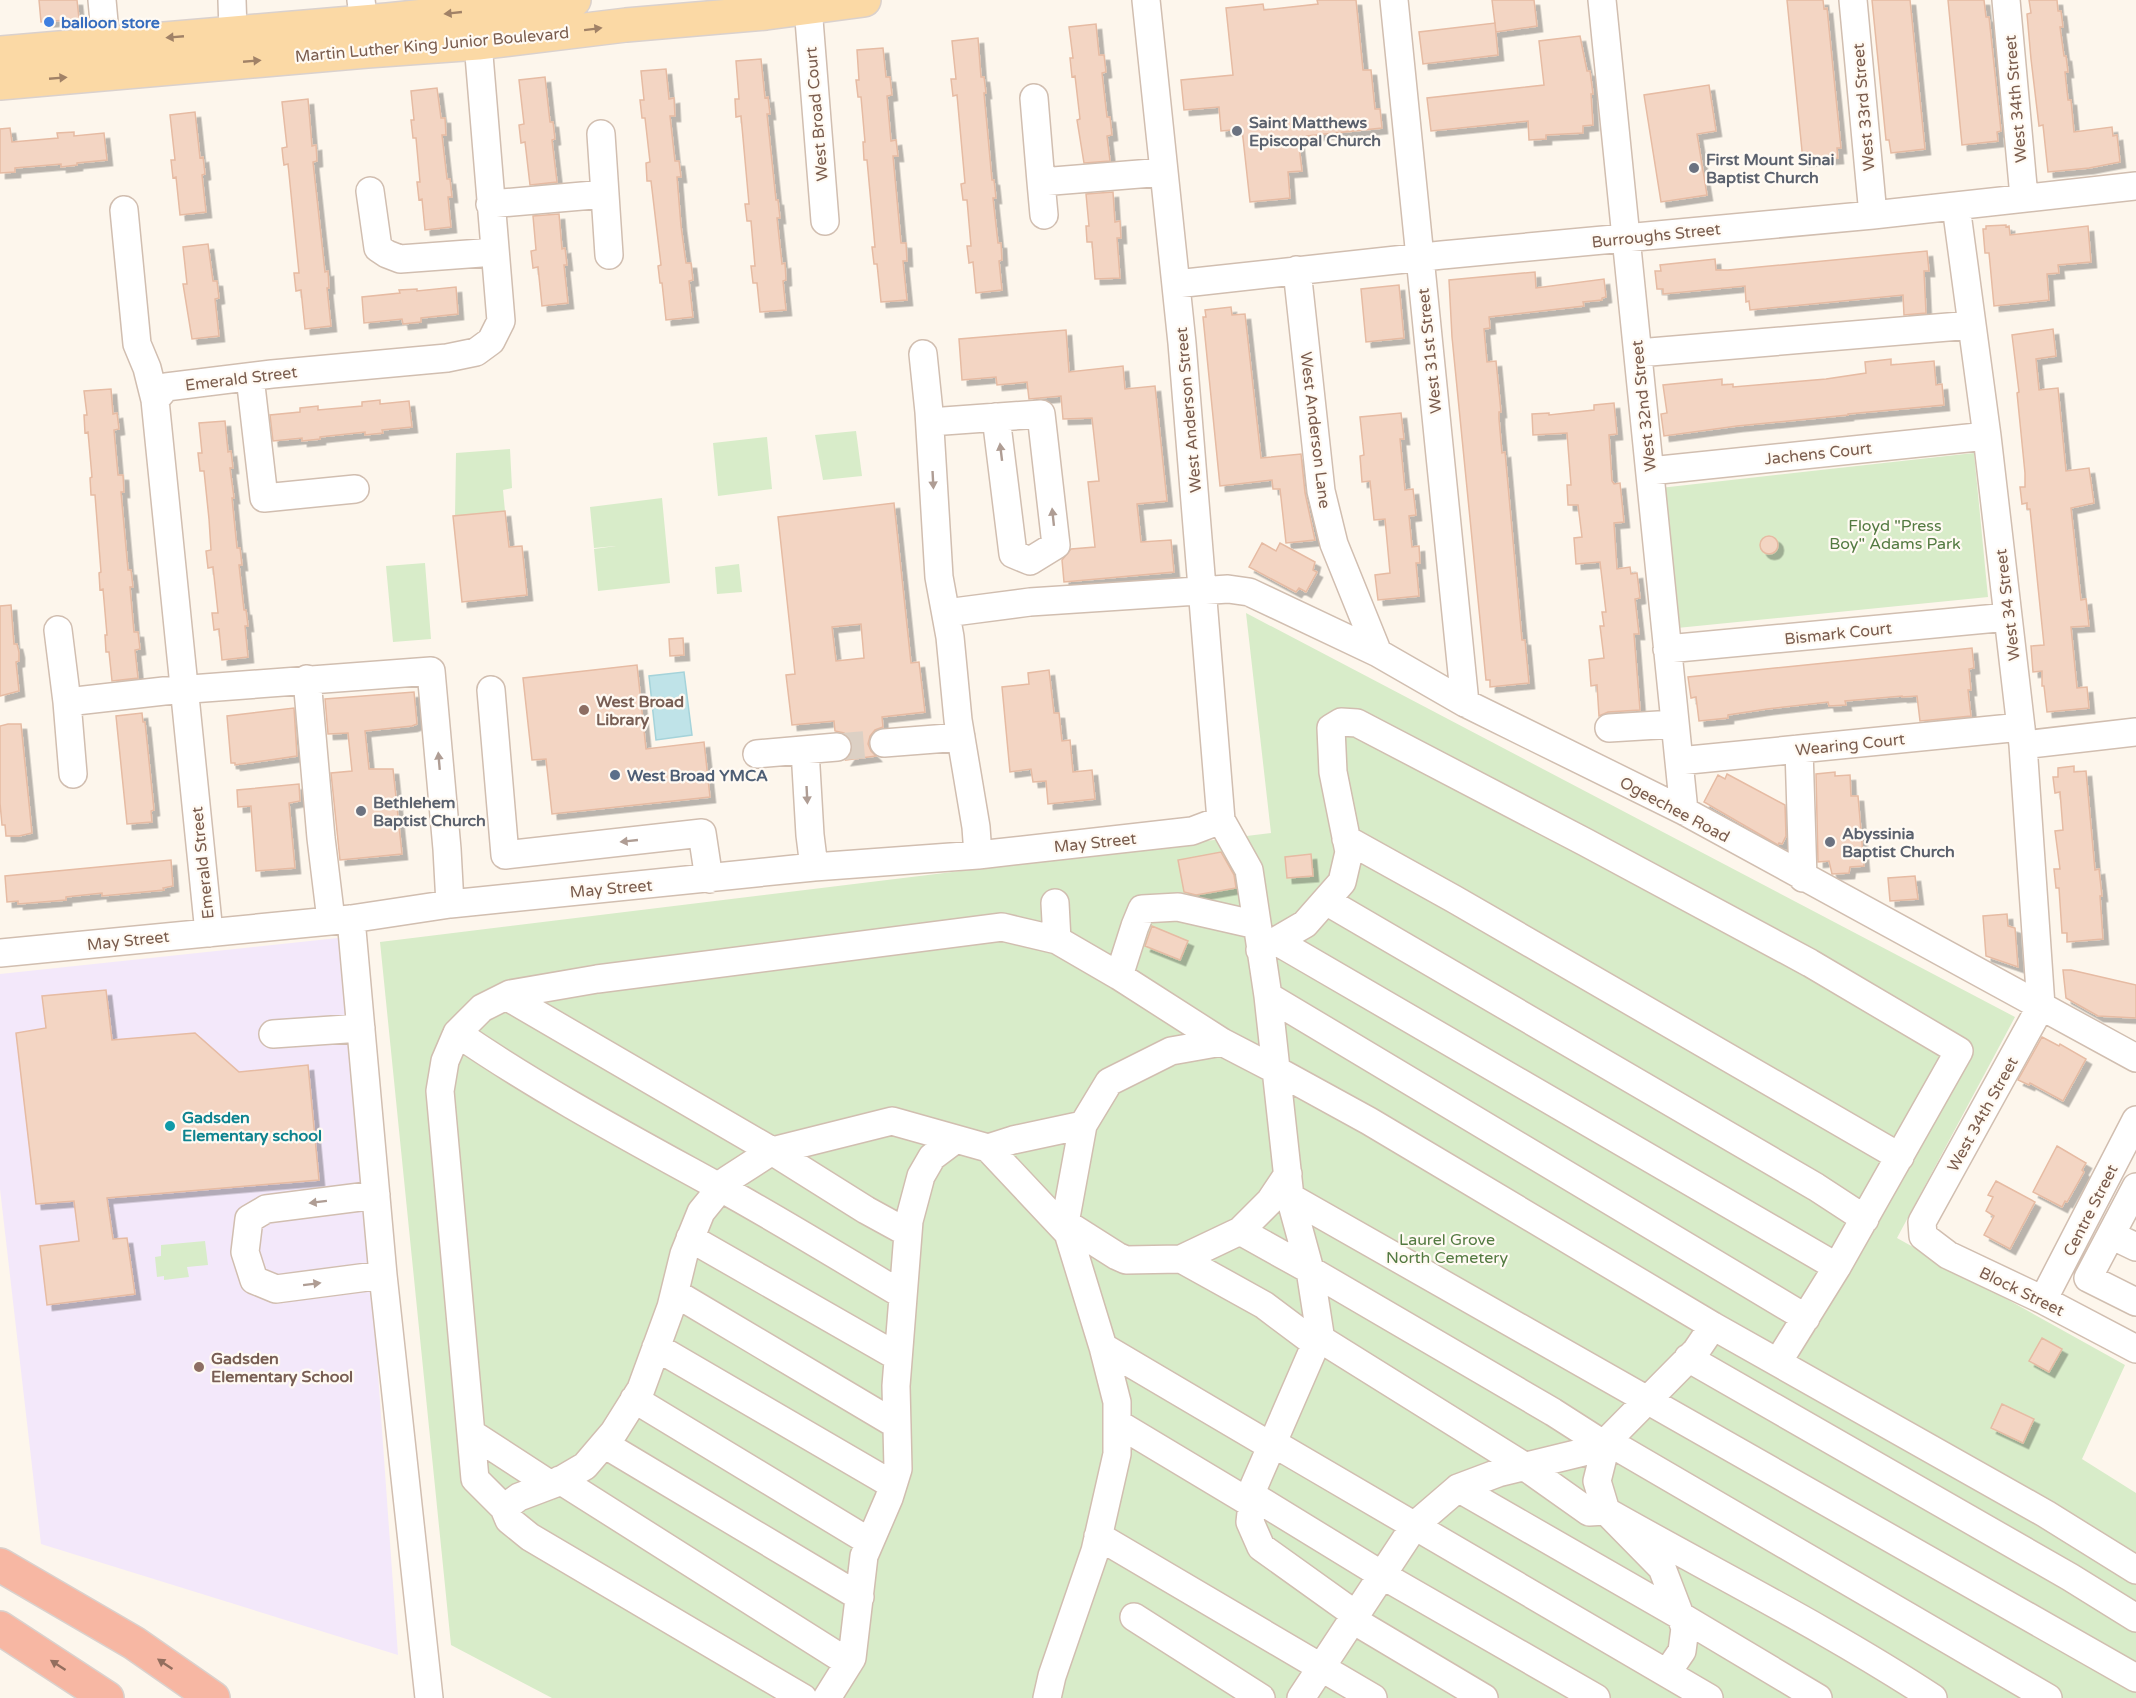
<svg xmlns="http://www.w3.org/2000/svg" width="2136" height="1698" font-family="'Varela Round',sans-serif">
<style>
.education{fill:#f3e8fa}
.green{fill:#d8ecc9}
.water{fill:#bfe3e8;stroke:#a5d3da;stroke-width:1.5}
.building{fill:#f3d5c3;stroke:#e6bba3;stroke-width:1.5;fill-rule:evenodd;filter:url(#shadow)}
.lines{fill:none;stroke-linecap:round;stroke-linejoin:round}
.minor-tunnel{stroke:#dcd0c4;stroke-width:27;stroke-dasharray:27 14;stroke-linecap:butt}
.minor-casing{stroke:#d1beb0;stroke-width:30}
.major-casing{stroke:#dad1cd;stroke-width:36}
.highway-casing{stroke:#dad1cd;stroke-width:36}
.minor{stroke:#fff;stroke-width:27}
.major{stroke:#fbd9a5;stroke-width:33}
.highway{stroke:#f7b7a3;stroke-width:33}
.oneway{fill:#a18267}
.oneway2{fill:#af9d94}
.oneway3{fill:#936e5e}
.shop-dot{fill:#3f7fe0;stroke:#fffaf3;stroke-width:2}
.worship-dot{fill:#6b7280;stroke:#fffaf3;stroke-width:2}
.education-dot{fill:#8d6e63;stroke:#fffaf3;stroke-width:2}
.service-dot{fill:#5c6f8a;stroke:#fffaf3;stroke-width:2}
.culture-dot{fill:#0f9aa8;stroke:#fffaf3;stroke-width:2}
.labels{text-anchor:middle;stroke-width:4.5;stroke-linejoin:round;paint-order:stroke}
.shop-label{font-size:16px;font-weight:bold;fill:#366cbe;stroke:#fffaf3;text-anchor:start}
.street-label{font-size:16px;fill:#7a5c4d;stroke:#fffaf3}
.worship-label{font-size:16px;font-weight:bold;fill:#5b616d;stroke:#fffaf3;text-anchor:start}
.park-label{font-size:16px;fill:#537a41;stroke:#fffaf3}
.education-label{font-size:16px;font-weight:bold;fill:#785e54;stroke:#fffaf3;text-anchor:start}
.service-label{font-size:16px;font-weight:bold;fill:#4e5e75;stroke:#fffaf3;text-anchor:start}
.culture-label{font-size:16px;font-weight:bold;fill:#0d838f;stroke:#fffaf3;text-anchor:start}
</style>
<defs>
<filter id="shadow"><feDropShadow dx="5.5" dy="5.5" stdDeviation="0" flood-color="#0004"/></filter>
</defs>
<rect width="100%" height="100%" fill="#fdf6ec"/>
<!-- education -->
<path class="education" d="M347,937L398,1655L41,1544L0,1189V974Z"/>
<!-- green -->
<path class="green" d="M856,431L862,476L823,480L815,435Z
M767,437L772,489L718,496L713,443Z
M510,449L512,488L503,490L505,511L455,516L456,453Z
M1974,453L1988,597L1677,628L1660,488Z
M662,498L670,583L598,591L594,549L616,546L594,548L590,507Z
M425,563L431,639L393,642L386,566Z
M739,564L742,592L717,594L715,567Z
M1246,613L2015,1017L1897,1238L2125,1365L2082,1459L2136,1493V1698H552L451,1645L380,942L1271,833Z
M205,1241L208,1265L187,1267L189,1277L164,1280V1276L157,1277L155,1257L161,1256V1245Z"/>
<!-- water -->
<path class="water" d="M684,672L692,735L656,740L649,676Z"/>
<!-- building -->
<path class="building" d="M39,0H77L79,19L41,22Z
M1317,0H1356L1363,70H1371L1375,109H1380L1382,128L1298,137L1302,171L1288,172L1290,198L1250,202L1242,129L1221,131L1219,107L1184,110L1181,80L1233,75L1226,8L1263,4L1264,10L1318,4Z
M1492,0H1534L1537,26L1496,32Z
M1787,0H1823L1824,9L1827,8L1841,148H1837L1838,158L1803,161Z
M1872,0H1910L1925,149L1891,153L1889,140H1886Z
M1948,0H1984L1986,17H1989L2001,131L1997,132L1998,141L1962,145Z
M2029,0H2057L2058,11H2061L2063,27H2060L2064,56H2066L2068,72H2065L2068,100H2071L2074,132L2112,127L2113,136L2117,135L2120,162L2089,168L2048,172L2043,125L2039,126L2031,59L2027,14L2031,13Z
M1495,23L1498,55L1423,64L1419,32Z
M1096,24L1099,55H1104L1106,72L1102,73L1107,117H1110L1112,135L1107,136L1110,161L1084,163L1077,120L1080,119L1075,76L1072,77L1070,58H1073L1069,27Z
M1580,36L1587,71H1590L1593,94H1591L1593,125L1583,126V133L1546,135V139L1529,140L1528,121L1431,131L1427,98L1544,85L1539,41Z
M978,38L981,77H984L986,93H984L992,180H994L996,198H993L998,243H1001L1002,260L999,261L1002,290L976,293L973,262L969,263L967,246H971L967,200H963L961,184L965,183L957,95L953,96L951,79H956L952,41Z
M883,48L886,77H890L892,95L887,96L891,141L896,140L898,156H893L901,243H906L907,261H903L907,300L881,302L877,264H874L872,247H875L867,160H864L863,142H865L861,97H858L856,80H859L857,50Z
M761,59L765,98L768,97L770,114H767L776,200H778L780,218H777L782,264L785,263L786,280L783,281L786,310L760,312L757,283H753L751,266H755L751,221H747L745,204H749L741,116L736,117L735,99H739L736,61Z
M666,69L669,99L674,98L675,116H670L675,161H679L681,177H677L681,226L686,263H691L693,280L689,281L693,317L666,320L662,283H660L658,266L661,265L651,181H647L646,163L650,162L645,118H642L640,100H644L641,71Z
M545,77L550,122H553L555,139L552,140L557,182L530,185L525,142L521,143L519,125L524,124L519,80Z
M1709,85L1716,131L1697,134L1707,195L1661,202L1644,95Z
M437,88L441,118H445L446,135H442L447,179H450L452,197H448L451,227L425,230L422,199L419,200L417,182H420L416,138H413L411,120H414L411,91Z
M308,99L312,146L316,145L317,161L313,162L325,272L328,271L329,288H327L331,326L305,329L301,290L296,291L294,273H299L288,164L284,165L283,158L282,148L287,147L282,102Z
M195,112L200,158L203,157L204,165L205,174L202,175L206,212L180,215L176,177L173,178L171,160H175L170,115Z
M10,128L12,142L58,138L57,133L74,132V136L104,133L107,160L77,163V165L61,167V164L15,168V172L0,173V129Z
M1113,192L1115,222L1120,221L1121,238H1117L1120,278L1095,279L1092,242H1087L1086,226H1089L1086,194Z
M559,214L562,249L565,248L567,265H564L568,303L542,306L538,267L533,268L531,251L536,250L533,216Z
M2006,225V227L2009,226L2010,235L2088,226L2091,262L2058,265L2059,273L2047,274L2049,300L1994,306L1989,253H1985L1983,229H1986V226Z
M208,244L213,281H217L218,290L219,298L215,299L219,336L192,339L183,284H187L183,247Z
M1927,251L1929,271H1924L1926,313L1904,315L1903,295L1750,310L1749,301L1746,302L1745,286L1663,294V289H1657L1655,271H1661L1660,265L1715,259L1716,270H1728Z
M1535,272L1536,288L1604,279L1606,297L1602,298V300L1583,302L1584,306L1489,317L1490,328L1484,329L1487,362L1496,361L1501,412H1499V419L1502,453L1505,452L1522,640H1525L1529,683L1490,687V680H1486L1452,337L1449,280Z
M1399,285L1404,338L1366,342L1361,289Z
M456,287L458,314L421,318V322L403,324L402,319L364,323L362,297L400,293L399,290L417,289V291Z
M1231,307L1232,315L1245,314L1261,458L1301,454L1305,493L1315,540L1286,543L1280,489H1273L1272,480L1220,486L1203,317H1206L1205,310Z
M2053,329L2056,356L2036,359L2039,390L2058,388L2066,471L2089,468L2094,503L2071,508L2081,600L2086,599L2089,626L2071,627L2077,688L2087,687L2089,708L2047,712L2044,686H2042V671L2033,672L2031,646L2044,645L2030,509H2027V503L2022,504L2020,487H2025V473L2017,393L2019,392L2012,335Z
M1066,330L1069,372L1123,366L1125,389L1155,386L1167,501L1137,504L1141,542L1171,540L1174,572L1064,582L1062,560L1071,549L1095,547L1088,482L1099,481L1092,418L1063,419L1061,396L1029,399L1027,382L997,385L996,377L962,380L959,339Z
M1891,359V365L1934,361L1936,385L1942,384L1944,405L1848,414V415L1737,426L1664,436L1661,414L1667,413L1663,385L1722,379V385L1733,384V387L1826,379L1866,373L1865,362Z
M111,389L113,414L117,413L119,429L114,430L118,475H123L124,492H121L128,570H131L133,587H130L134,632H138L140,649L135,650L138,678L112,681L109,652H106L105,635H107L103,589L100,590L99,573L101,572L95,495H91L90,478L92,477L88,432L85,433L84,415H87L84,391Z
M380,400V404L409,401L412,427L382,430L383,433L365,435V432L320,437V439L302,441V438L273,441L270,415L300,412V408L318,406V410L362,406V402Z
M1614,403L1617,434L1609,435L1612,481L1614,484L1620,483L1624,522L1614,523L1617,569L1630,567L1631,574L1637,573L1640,598L1635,599L1639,634H1634L1640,710L1608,712L1599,716L1597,685L1591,686L1589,660L1604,658L1600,626H1604L1602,612H1606L1600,562L1576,564L1574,538L1582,537L1578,505H1568L1567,485H1571L1567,433L1533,435L1532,414L1549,413V415L1594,410V405Z
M1401,413L1404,439H1400L1405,490L1413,489L1416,515L1409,516L1412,547L1419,546L1420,563H1416L1419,596L1378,600L1375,575L1390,573L1385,519L1374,520L1370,481L1362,482L1360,456L1364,455L1360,417Z
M225,421L228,452L231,451L233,468H230L234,498H232L237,548H240L242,565H239L244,610H246L248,626H245L248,657L222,660L219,629L214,630L212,613H218L213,567L208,568L206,551L211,550L209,519L204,471H200L198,453H202L199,423Z
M894,503L911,663L919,662L925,712L882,717L883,727L875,730L870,736L868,744L871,751L876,756L846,760L851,753L853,745L850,738L844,733L835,731L834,721L792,725L786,675L795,674L778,517ZM861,624L864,658L836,661L832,627Z
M505,511L509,547L522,546L527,595L462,602L453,516Z
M1760 545a9 9 0 1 1 18 0a9 9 0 1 1-18 0Z
M1262,543L1276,551L1280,543L1315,562L1313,570L1317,572L1306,592L1299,588L1296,592L1249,567Z
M11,605L14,644H17L19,652V661L16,662L19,691L0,696V606Z
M683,638L684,655L670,656L669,639Z
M1972,648L1974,668L1969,669L1971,690H1968L1971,716L1920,721L1917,696L1902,697V696L1845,701L1846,705L1829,706L1828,702L1767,709L1728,715V718L1699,721L1696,697L1691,698L1688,677Z
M637,665L646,749L704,742L710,797L552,814L546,759L532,760L523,678Z
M1049,670L1054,713H1059L1062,741L1070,740L1073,772L1092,770L1095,799L1048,804L1046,781L1033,782L1031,769L1010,772L1002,687L1029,684L1028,673Z
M414,692L417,724L412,726L365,731L369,769H393L402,854L340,860L331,773L352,771L348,733L328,734L325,699Z
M294,708L297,756L235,765V763H231L227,716Z
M142,713L143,722H145L154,810L151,811L152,822L127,824L116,716Z
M8,724H21L32,833L19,836H6L5,825H2L0,803V726Z
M2074,766V772L2086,771L2095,870L2099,869L2102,896H2100L2103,939L2067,942V933H2062L2059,888H2056L2054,869H2060L2055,831L2063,830L2060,792L2055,793L2053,777H2058V768Z
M1835,772V776L1850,775L1851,796H1858L1864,866L1850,867L1849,873L1832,874L1829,861L1818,862L1816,774Z
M1727,774L1785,805L1786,836L1782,844L1779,843L1778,845L1704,802L1718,775L1725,779Z
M299,784L300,801L289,803L295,868L256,871L251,806L238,807L237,790Z
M1221,852L1234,875L1236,888L1196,895L1184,892L1178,860Z
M1311,854L1313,876L1287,878L1285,857Z
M171,860L173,886L163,888L164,890L102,896V893L66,897V900L18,904V901L7,902L5,876Z
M1915,876L1918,899L1890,901L1888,878Z
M2007,914L2008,926L2015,928L2018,967L1986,956L1983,916Z
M1152,926L1188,941L1180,960L1145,946Z
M2063,970H2071L2136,985V1018L2098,1016L2066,998Z
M106,990L112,1040L195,1033L239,1072L308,1065L319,1180L107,1198L113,1239L127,1238L135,1294L47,1305L40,1246L79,1241L74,1201L36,1204L16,1033L46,1028L42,996Z
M2042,1037L2059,1046L2060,1044L2086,1059L2063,1101L2030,1083L2029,1085L2018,1080Z
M2057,1146L2086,1163L2082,1170L2084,1172L2067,1202L2065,1201L2062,1207L2033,1192Z
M1996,1181L2035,1202L2010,1249L1984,1235L1994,1216L1986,1211L1993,1197L1988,1195Z
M2042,1338L2062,1349L2049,1372L2029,1361Z
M2002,1404L2034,1419L2023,1443L1991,1428Z"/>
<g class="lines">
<!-- minor-tunnel -->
<path class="minor-tunnel" d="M837,747L884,743"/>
<!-- minor casing -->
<g class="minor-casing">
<path id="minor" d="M102,0L106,44
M232,0L233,32
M361,0L366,40
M1146,0L1182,343L1221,820L1249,870L1268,996L1290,1197L1310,1270L1320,1334L1254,1486L1250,1522L1261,1547L1356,1615
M1394,0L1465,703
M1602,0L1684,811
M1853,0L1873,215
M2006,0L2024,197
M808,7L825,221
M1034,98L1041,182L1164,172
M601,134L609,255
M1041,182L1044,215
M370,191L378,248L387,254L400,259L495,252
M490,204L605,194
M1956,206L1987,436L2023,745L2041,1006L1922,1222L1923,1236L1948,1255L2043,1300L2136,1349
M124,210L137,344L147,368L155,400
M1297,270L1321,491L1334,544L1378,653
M1176,284L1442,255L1873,215L2136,186
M1638,353L1972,325
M923,354L929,412L939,577L950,637L958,720L976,827L978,855
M250,377L264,498L355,489
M930,422L1041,414L1056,545L1030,561L1013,554L996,417
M1650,471L1987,436
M946,613L1030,602L1228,589L1249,592L1378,653L1465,703L1684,811L2136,1058
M58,630L67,702
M1667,649L2008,617
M307,679L321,838L331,920
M491,690L505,855L702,833L709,879
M1609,728L1675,724
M884,743L961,737
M2023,745L2136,732
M1799,749L1803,878
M805,750L810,835L814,867
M757,754L837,747
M1679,761L2021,727
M73,774L67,702L164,691L431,671L447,849L450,904
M1346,839L1454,899L1900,1157
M1326,901L1816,1187L1865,1219
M1055,903L1057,940
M351,919L383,1275L429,1698
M209,933L155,400L166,387L272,374L447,358L476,352L491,341L501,321L478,43
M1276,941L1837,1267
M1260,950L1305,924L1342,882L1349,852L1333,772L1331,728L1341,722L1357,723L1585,842L1810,963L1959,1051L1837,1267L1778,1362
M0,953L351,919L450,904L814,867L978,855L1192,831L1221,820
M1119,976L1135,926L1142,909L1178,907L1257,925
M506,996L772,1151L866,1210L908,1233
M1268,996L1806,1318
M457,1033C540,1090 630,1138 719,1187C781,1221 842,1259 903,1295
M273,1034L361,1028
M2136,1187L2088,1278L2136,1302
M376,1195L266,1209L249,1219L245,1252L254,1280L276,1289L383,1275
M1290,1197C1573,1356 1854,1518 2136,1678
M1065,1223L1117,1256L1126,1260L1181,1259L1264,1305L1316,1344
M1240,1231L1310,1270L1553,1412L1603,1444
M1067,1232L988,1148L1013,1140L1083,1125
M2111,1235L2136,1247
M690,1238L898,1357
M1181,1259L1240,1231L1270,1201L1288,1174
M675,1293L897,1425
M2043,1300L2136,1120
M1319,1338L1524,1466L1589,1512L1606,1511C1715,1573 1828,1629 1933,1698
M656,1347L893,1485
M1103,1347L1271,1446
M1688,1358L2070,1577L2136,1618
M634,1399L870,1542
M1117,1423L1252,1504
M471,1433L551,1485
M1273,1443L1709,1698
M604,1444L860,1597
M560,1480L849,1663
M1458,1488L1679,1615L1818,1698
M1253,1496L1382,1575L1596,1698
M504,1508L519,1497L556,1483L585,1466L614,1432L641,1389L671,1307L684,1254L701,1212L727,1180L772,1151L892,1121L956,1139
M1098,1536L1373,1698
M1134,1617L1261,1698
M1353,1620L1484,1698
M1667,1673L1682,1651L1685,1628L1662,1568L1606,1511L1597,1481L1607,1441L2048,1698
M803,1698L530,1537L509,1520L504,1508L475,1479L440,1091L445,1061L457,1033L482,1008L510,994L597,979L1002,927L1057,940L1119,976L1222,1042L1276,1070L1369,1121L1713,1326L2046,1514L2136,1570
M827,1698L852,1658L864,1556L889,1498L898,1469L896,1386L909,1221L921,1176L932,1157L956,1139L988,1148
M1047,1698L1052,1676L1095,1551L1117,1454V1402L1103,1347L1065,1223L1083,1125L1109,1082L1171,1051L1222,1042
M1301,1698L1415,1525L1458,1488L1498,1473L1600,1448L1696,1351L1713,1326"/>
</g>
<!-- major casing -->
<g class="major-casing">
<path id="major" d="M0,53L387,20L574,0
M0,83L367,51L478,43L626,25L766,13L864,0"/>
</g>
<!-- highway casing -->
<g class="highway-casing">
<path id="highway" d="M0,1565L134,1643L213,1698
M0,1628L107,1698"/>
</g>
<!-- minor -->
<use href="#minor" class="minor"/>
<!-- major -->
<use href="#major" class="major"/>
<!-- highway -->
<use href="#highway" class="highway"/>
</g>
<!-- one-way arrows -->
<defs><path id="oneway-solid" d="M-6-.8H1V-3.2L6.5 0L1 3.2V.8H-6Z" transform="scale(1.5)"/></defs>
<g class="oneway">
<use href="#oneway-solid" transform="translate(453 13) rotate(174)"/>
<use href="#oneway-solid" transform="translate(593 29) rotate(-7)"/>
<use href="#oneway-solid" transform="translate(175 37) rotate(175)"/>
<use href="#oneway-solid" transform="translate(252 61) rotate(-5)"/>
<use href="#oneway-solid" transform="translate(58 78) rotate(-5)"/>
</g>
<g class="oneway2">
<use href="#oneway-solid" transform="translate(1001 452) rotate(-97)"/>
<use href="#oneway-solid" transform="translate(933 480) rotate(87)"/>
<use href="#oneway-solid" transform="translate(1053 517) rotate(-96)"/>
<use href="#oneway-solid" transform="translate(439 761) rotate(-95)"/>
<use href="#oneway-solid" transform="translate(807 795) rotate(87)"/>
<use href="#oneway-solid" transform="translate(629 841) rotate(174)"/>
<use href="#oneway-solid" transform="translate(318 1202) rotate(173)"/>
<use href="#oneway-solid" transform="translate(312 1284) rotate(-7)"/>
</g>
<g class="oneway3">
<use href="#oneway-solid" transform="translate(165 1664) rotate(-146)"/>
<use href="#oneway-solid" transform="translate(58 1665) rotate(-147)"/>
</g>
<!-- markers -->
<circle class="shop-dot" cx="49" cy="22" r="6"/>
<g class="worship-dot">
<circle cx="1237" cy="131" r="6"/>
<circle cx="1694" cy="168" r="6"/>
<circle cx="361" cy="811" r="6"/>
<circle cx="1830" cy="842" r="6"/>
</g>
<g class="education-dot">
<circle cx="584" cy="710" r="6"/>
<circle cx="199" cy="1367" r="6"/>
</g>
<circle class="service-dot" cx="615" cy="775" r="6"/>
<circle class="culture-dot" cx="170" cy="1126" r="6"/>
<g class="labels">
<!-- shop labels -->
<g class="shop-label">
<text x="61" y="28">balloon store</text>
</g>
<!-- street labels -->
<g class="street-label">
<text transform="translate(432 44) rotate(-5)" y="6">Martin Luther King Junior Boulevard</text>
<text transform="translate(2015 99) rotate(-95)" y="6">West 34th Street</text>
<text transform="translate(1863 107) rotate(-95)" y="6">West 33rd Street</text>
<text transform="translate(816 114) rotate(-95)" y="6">West Broad Court</text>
<text transform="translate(1656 235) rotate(-6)" y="6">Burroughs Street</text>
<text transform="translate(1429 351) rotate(-96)" y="6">West 31st Street</text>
<text transform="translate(241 378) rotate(-7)" y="6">Emerald Street</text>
<text transform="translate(1643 406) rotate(-96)" y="6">West 32nd Street</text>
<text transform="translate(1188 410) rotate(-95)" y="6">West Anderson Street</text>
<text transform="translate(1316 430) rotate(83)" y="6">West Anderson Lane</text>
<text transform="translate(1818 453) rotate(-6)" y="6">Jachens Court</text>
<text transform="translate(2007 605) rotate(-97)" y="6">West 34 Street</text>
<text transform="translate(1838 633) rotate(-6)" y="6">Bismark Court</text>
<text transform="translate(1850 744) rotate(-6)" y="6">Wearing Court</text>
<text transform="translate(1675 809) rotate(28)" y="6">Ogeechee Road</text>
<text transform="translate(1095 842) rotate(-6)" y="6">May Street</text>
<text transform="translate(202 863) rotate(-96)" y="6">Emerald Street</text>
<text transform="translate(611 888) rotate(-5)" y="6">May Street</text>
<text transform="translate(128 940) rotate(-6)" y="6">May Street</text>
<text transform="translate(1982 1114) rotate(-61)" y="6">West 34th Street</text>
<text transform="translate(2090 1210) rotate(-63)" y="6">Centre Street</text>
<text transform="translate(2022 1291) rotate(26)" y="6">Block Street</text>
</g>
<!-- worship labels -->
<g class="worship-label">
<text x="1249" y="128">Saint Matthews<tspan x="1249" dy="18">Episcopal Church</tspan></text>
<text x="1706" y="165">First Mount Sinai<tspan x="1706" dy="18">Baptist Church</tspan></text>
<text x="373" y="808">Bethlehem<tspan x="373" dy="18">Baptist Church</tspan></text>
<text x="1842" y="839">Abyssinia<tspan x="1842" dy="18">Baptist Church</tspan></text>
</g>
<!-- park labels -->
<g class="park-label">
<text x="1895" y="531">Floyd "Press<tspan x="1895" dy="18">Boy" Adams Park</tspan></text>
<text x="1447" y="1245">Laurel Grove<tspan x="1447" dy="18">North Cemetery</tspan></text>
</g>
<!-- education labels -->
<g class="education-label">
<text x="596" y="707">West Broad<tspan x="596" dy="18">Library</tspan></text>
<text x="211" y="1364">Gadsden<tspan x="211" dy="18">Elementary School</tspan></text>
</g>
<!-- service labels -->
<g class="service-label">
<text x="627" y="781">West Broad YMCA</text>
</g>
<!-- culture labels -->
<g class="culture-label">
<text x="182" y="1123">Gadsden<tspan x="182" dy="18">Elementary school</tspan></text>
</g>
</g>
</svg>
